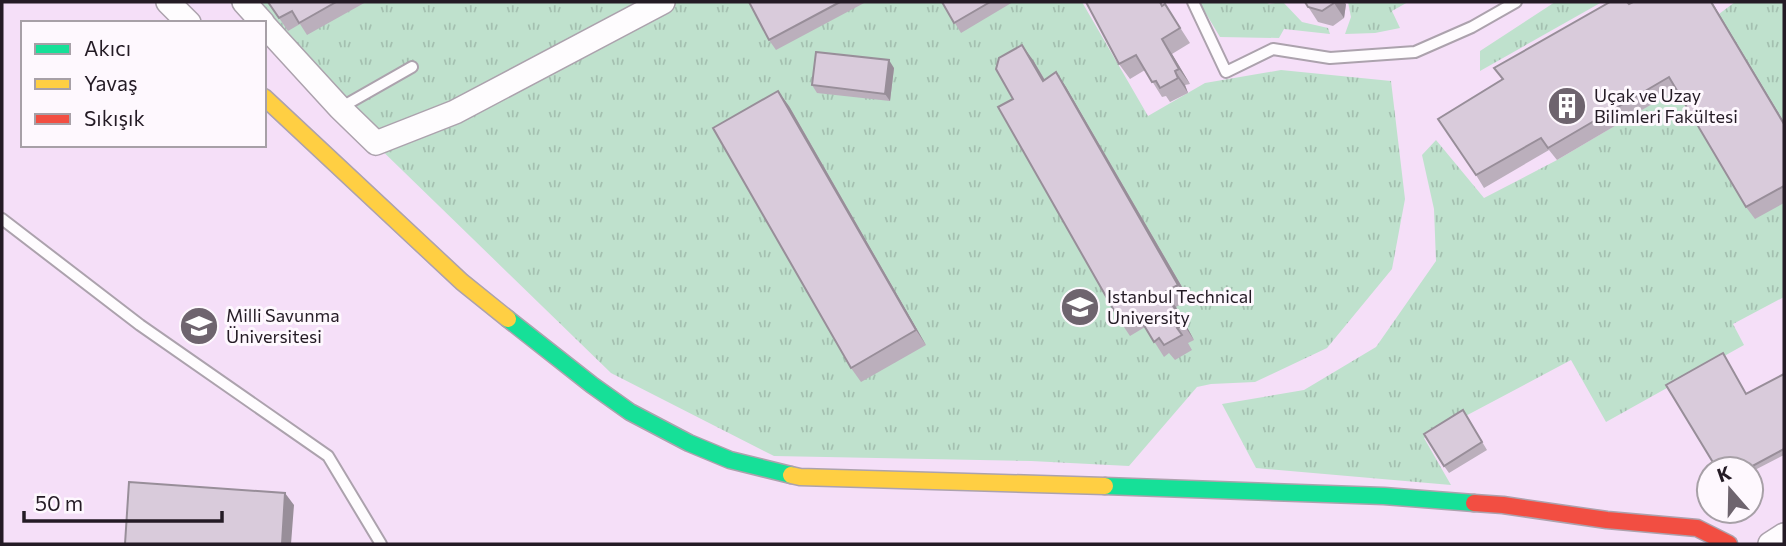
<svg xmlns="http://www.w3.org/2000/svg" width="1786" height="546" font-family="Commissioner,sans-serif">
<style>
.built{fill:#f5dff8;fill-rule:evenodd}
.grass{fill:url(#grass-tufts)}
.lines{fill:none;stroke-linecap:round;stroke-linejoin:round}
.lane-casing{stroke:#aca2ad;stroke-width:14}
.street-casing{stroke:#aca2ad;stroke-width:26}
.fast-casing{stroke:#aca2ad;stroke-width:19}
.slow-casing{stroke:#aca2ad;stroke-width:19}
.jam-casing{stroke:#aca2ad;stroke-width:19}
.lane{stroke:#fefcfe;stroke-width:10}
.street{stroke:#fefcfe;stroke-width:23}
.fast{stroke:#16e098;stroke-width:16}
.slow{stroke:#ffcf43;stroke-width:16}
.jam{stroke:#f24e42;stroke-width:16}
.wall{fill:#bbafbc}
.shaded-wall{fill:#988e99}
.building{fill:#d9cbdb;stroke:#988e99;stroke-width:2}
.labels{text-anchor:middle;stroke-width:6;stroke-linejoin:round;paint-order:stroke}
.poi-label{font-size:18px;fill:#241b25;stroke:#fef8fe;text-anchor:start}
</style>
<defs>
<pattern id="grass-tufts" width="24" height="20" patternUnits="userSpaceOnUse" patternTransform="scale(1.75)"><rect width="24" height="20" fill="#bfe1cd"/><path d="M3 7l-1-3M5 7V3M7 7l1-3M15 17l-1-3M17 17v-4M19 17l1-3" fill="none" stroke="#a4c0b0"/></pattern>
</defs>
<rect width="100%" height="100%" fill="#f6ebf7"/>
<!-- built -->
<path class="built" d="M2,2H1784V544H2ZM23,23H264V145H23ZM1709,469H1751V511H1709Z"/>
<!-- grass -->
<path class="grass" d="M229,2H1082L1148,116L1205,83L1281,70L1391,81L1405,199L1392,269L1327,348L1255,382L1211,384L1197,387L1129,466L1031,461L774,456L611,373Z
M1199,2H1267L1269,4L1283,2L1302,22L1328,28L1330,34L1284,29L1279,38L1220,37Z
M1348,2H1408L1392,11L1400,28L1375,33L1345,34L1351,17Z
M1555,2H1602L1480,71V51Z
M1735,2H1784V122L1719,14Z
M1677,89L1784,203V297L1733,324L1744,345L1606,422L1571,360L1424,438L1451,485L1256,468L1222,404L1304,390L1376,347L1436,261L1434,209L1422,155L1436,140L1484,198L1557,160Z"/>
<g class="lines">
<!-- lane casing -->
<g class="lane-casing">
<path id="lane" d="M1193,2L1226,72L1273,49L1330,58L1415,52L1472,27L1516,2
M340,108L412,67
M2,219L140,325L328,456L381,544"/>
</g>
<!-- street casing -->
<g class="street-casing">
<path id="street" d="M168,2L189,23
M244,2L263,23
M264,25L340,108L376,143L455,112L663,2
M1770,544L1784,535"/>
</g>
<!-- fast casing -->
<g class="fast-casing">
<path id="fast" d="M508,319L592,385L630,412L689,443L730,460L791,475
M1105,486L1384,496L1474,503"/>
</g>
<!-- slow casing -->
<g class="slow-casing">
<path id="slow" d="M264,97L462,282L508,319
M791,475L800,477L1105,486"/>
</g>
<!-- jam casing -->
<g class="jam-casing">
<path id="jam" d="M1474,503L1503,505L1607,520L1697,528L1729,544"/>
</g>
<!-- lane -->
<use href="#lane" class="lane"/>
<!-- street -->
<use href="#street" class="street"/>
<!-- fast -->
<use href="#fast" class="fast"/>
<!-- slow -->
<use href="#slow" class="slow"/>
<!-- jam -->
<use href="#jam" class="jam"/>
</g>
<!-- wall -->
<path class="wall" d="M268,2H366L307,35L300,24L288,31Z
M749,2H866L776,50L769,40Z
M942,2H1013L961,33Z
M1305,2L1346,4L1344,18L1333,26L1318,22Z
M1165,4L1190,43L1172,54L1190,84L1185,85L1188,93L1170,102L1166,96L1162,97L1145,70L1130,79L1119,64Z
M1629,4L1784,122V203L1755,219L1746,207L1676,90L1557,160L1549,150L1484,188L1476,175L1502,79L1494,68Z
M1033,60L1045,80L1056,72L1066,87L1189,299L1176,307L1194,340L1188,343L1192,350L1175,360L1169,353L1164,357L1145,327L1130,336L1120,321L1013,99Z
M894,68L890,101L817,93L812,85Z
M789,106L926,345L861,382L851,368Z
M1784,374V455L1751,472V469H1717L1747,394Z
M1463,410L1487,450L1449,473L1444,466Z"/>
<!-- shaded-wall -->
<path class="shaded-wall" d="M1334,2H1344L1346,4L1344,18L1334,3Z
M1711,2H1712L1784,122V124Z
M1162,39L1172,54L1190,84L1179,69Z
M1022,45L1033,60L1054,96L1043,81Z
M889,60L894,68L890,101L885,94Z
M1175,71L1185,85L1188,93L1178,78Z
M1056,72L1066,87L1189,299L1178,285Z
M778,91L789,106L926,345L916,330Z
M1165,292L1176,307L1194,340L1184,325Z
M285,493L294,505L291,544H282Z"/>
<!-- building -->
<path class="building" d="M268,2H336L299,23L292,11L279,18Z
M749,2H840L769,40Z
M942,2H990L954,23Z
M1086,2H1160L1162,6L1165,4L1180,28L1162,39L1179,69L1175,71L1178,78L1160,88L1156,81L1152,82L1136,55L1119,64Z
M1305,2H1334V3L1322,11L1308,7Z
M1610,2H1627L1629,4L1633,2H1711L1784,124V186L1746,207L1669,77L1548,148L1541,138L1476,175L1438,119L1503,79L1494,68Z
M1022,45L1043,81L1056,72L1178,285L1165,292L1184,325L1177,328L1182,335L1164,345L1159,338L1154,342L1136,312L1120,321L998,107L1013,99L996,69L999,58Z
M816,52L889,60L885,94L812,85Z
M778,91L916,330L851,368L713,128Z
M1723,353L1746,394L1784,374V449L1747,469H1717L1666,385Z
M1463,410L1482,442L1444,466L1424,434Z
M129,482L285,493L282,544H125Z"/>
<!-- icons -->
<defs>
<g id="building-disc" transform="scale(2.0125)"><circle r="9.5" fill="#6e646e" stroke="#fef8fe"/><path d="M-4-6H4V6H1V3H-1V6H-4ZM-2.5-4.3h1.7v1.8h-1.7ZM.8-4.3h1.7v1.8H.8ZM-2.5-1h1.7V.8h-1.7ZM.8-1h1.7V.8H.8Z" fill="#fff"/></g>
<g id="university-disc" transform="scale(2.0125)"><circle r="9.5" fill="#6e646e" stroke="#fef8fe"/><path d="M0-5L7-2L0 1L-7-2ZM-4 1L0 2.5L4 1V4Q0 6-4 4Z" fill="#fff"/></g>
</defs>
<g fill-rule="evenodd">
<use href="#building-disc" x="1567" y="106"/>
<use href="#university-disc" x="1080" y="307"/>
<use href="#university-disc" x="199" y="326"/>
</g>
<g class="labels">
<!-- poi labels -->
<g class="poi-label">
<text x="1594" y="102">Uçak ve Uzay<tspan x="1594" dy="21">Bilimleri Fakültesi</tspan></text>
<text x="1107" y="303">Istanbul Technical<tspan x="1107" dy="21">University</tspan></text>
<text x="226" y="322">Milli Savunma<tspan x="226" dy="21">Üniversitesi</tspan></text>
</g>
</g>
<!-- border -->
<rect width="1786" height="546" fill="none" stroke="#241b25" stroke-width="7"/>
<!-- legend -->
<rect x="21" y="21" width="245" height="126" fill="#fef8fe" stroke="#a7a0a7" stroke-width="2"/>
<rect x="35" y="44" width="35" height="10" fill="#16e098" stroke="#a7a0a7" stroke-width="2"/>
<text x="84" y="56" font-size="21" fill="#241b25">Akıcı</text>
<rect x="35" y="79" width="35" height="10" fill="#ffcf43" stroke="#a7a0a7" stroke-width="2"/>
<text x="84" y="91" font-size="21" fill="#241b25">Yavaş</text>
<rect x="35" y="114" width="35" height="10" fill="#f24e42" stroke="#a7a0a7" stroke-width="2"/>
<text x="84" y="126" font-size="21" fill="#241b25">Sıkışık</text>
<!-- north arrow -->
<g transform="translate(1730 490) rotate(340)"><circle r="33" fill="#fef8fe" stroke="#a7a0a7" stroke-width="2"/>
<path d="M0-5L12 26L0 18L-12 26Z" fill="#6e646e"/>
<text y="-10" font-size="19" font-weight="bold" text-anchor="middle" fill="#241b25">K</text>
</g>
<!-- scale -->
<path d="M24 511v10h198v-10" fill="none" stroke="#241b25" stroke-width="3.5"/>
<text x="35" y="511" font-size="21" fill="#241b25" stroke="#fef8fe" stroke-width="5" paint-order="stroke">50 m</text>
</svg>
